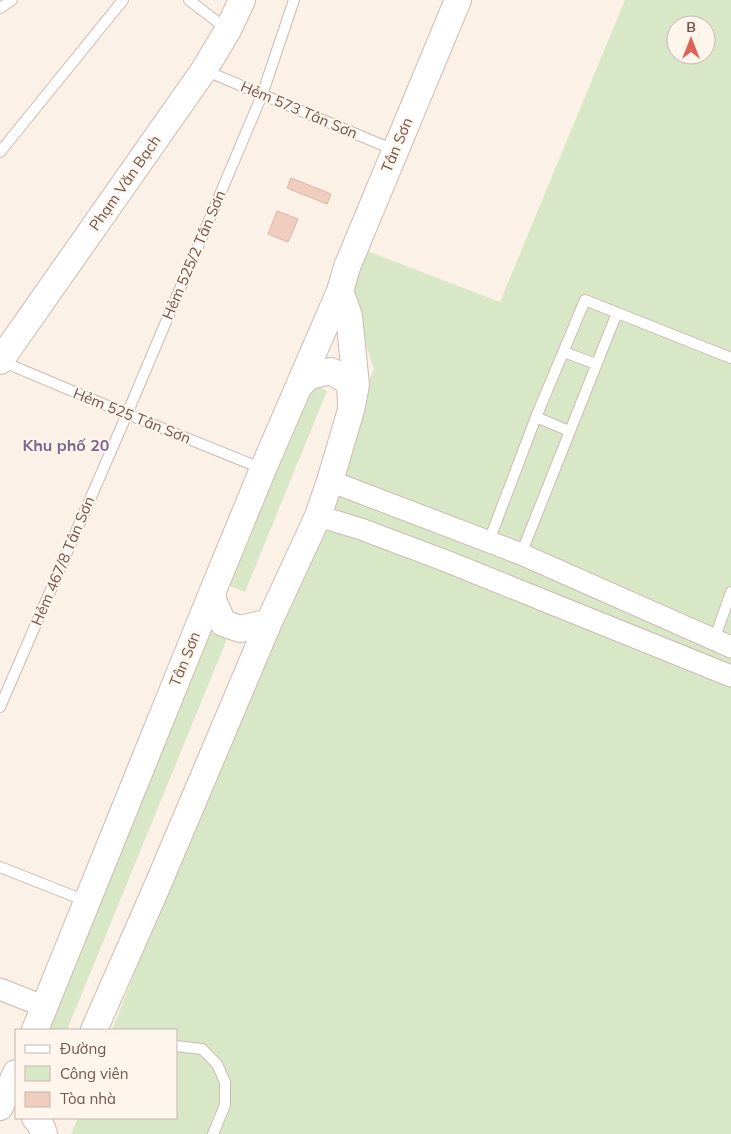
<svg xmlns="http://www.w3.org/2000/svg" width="731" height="1134" font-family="Mulish,sans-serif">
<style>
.green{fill:#d8e8c6;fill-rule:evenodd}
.building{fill:#efcec0;stroke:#e0b3a2}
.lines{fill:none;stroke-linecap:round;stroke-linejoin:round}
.service-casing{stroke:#cebab1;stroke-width:12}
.minor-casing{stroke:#cebab1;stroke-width:23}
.tertiary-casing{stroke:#cebab1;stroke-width:28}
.service{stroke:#fff;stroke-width:10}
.minor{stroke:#fff;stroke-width:21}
.tertiary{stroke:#fff;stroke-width:26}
.labels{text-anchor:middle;stroke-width:4;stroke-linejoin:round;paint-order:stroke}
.street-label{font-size:15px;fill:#73564d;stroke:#fef5ed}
.neighbourhood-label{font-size:16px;font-weight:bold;fill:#7c658f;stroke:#fef5ed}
</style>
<rect width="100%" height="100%" fill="#fbf1e7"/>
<!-- green -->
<path class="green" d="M625,0H731V1134H71L78,1118H176V1030H112L374,369L342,274L354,246L500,302ZM676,25H706V55H676Z
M302,379L327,391L245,592L217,581Z
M196,627L227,639L67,1030H27Z"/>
<!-- building -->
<path class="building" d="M291,178L331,194L327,204L287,188Z
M277,211L298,219L288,242L268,234Z"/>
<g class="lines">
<!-- service casing -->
<g class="service-casing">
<path id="service" d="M189,0L228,30
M0,8L12,0
M204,70L394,150
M0,152L123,0
M564,352L596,364
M1,361L127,414L263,469
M536,417L569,431
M489,541L536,417L585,300L731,358
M521,554L617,313
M714,640L731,592
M0,707L127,414L262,95L294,0
M0,867L86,901
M176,1046L202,1049L217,1064L225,1082V1105L213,1134"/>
</g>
<!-- minor casing -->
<g class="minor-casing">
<path id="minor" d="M330,481L521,554L731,647
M318,516L361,529L446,561L731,676
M0,989L45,1007"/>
</g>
<!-- tertiary casing -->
<g class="tertiary-casing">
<path id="tertiary" d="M0,361L204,70L228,30L242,0
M299,386L309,376L331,371L350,383L351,405
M212,593L214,602L223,623L240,629L269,622
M35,1030L212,593L263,469L340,291L347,267L458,0
M94,1030L156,889L269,622L318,516L330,481L351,410L356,385L349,316L340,291
M0,1107L16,1073
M35,1118C40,1122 42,1127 44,1134"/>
</g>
<!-- service -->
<use href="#service" class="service"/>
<!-- minor -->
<use href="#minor" class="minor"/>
<!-- tertiary -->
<use href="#tertiary" class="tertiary"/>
</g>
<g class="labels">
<!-- street labels -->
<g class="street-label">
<text transform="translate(299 110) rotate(23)" y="5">Hẻm 573 Tân Sơn</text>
<text transform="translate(397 145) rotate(-67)" y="5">Tân Sơn</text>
<text transform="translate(125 183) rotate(-55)" y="5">Phạm Văn Bạch</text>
<text transform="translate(194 255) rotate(-67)" y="5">Hẻm 525/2 Tân Sơn</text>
<text transform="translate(132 416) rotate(22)" y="5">Hẻm 525 Tân Sơn</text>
<text transform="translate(63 561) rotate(-67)" y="5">Hẻm 467/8 Tân Sơn</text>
<text transform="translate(185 659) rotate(-68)" y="5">Tân Sơn</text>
</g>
<!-- neighbourhood labels -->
<g class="neighbourhood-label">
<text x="66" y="451">Khu phố 20</text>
</g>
</g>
<!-- legend -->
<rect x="15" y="1029" width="162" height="90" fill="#fef5ed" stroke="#c6b5ad"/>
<rect x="25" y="1045" width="25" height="8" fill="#ffffff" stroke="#c6b5ad"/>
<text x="60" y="1054" font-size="15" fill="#73564d">Đường</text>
<rect x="25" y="1066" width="25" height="15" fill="#d8e8c6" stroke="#c6b5ad"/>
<text x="60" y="1079" font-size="15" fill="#73564d">Công viên</text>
<rect x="25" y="1092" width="25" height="15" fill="#efcec0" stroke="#c6b5ad"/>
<text x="60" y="1104" font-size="15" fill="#73564d">Tòa nhà</text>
<!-- north arrow -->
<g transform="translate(691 40)"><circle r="24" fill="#fef5ed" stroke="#c6b5ad"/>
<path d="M0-4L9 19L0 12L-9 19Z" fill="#dd6354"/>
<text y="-8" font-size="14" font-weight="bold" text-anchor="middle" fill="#73564d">B</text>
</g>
</svg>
